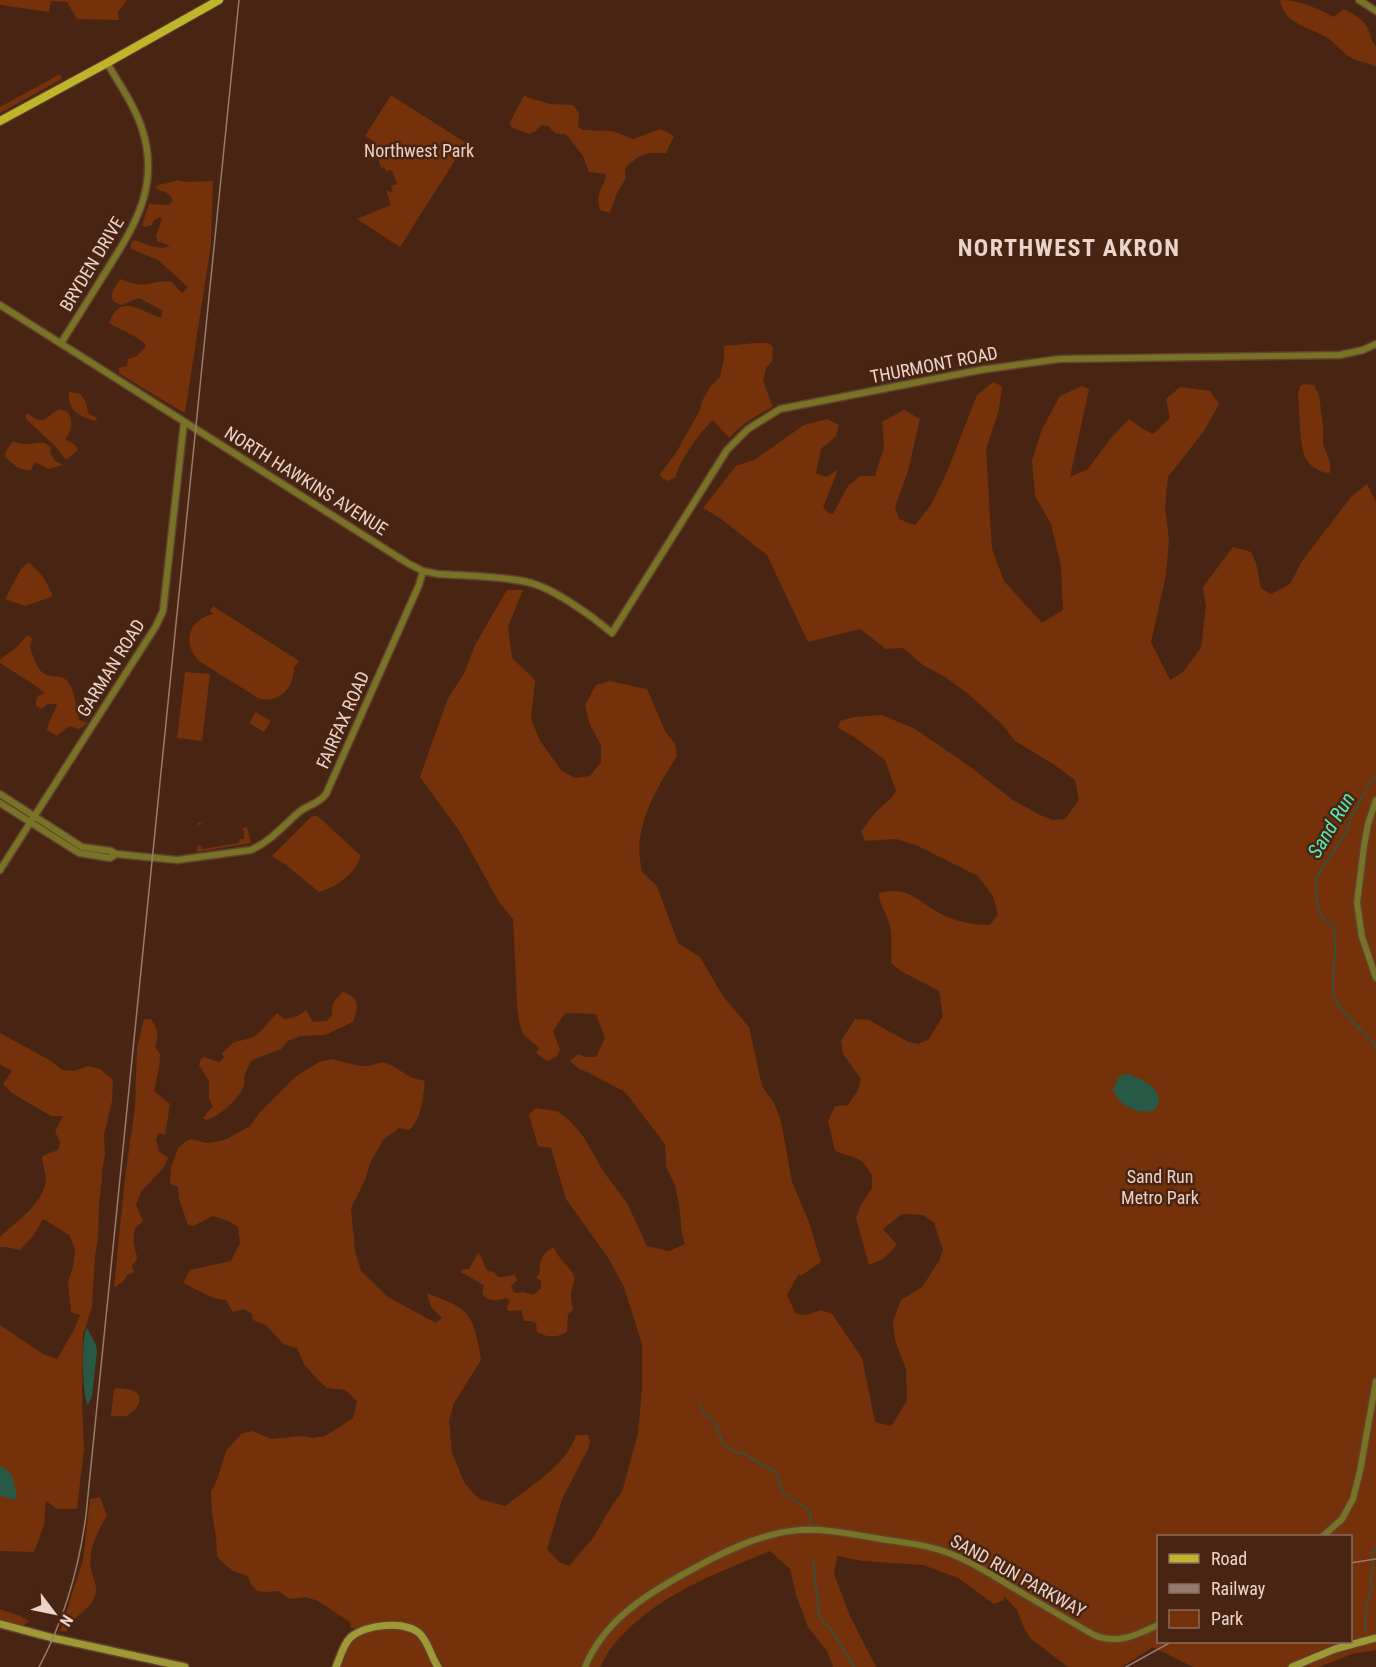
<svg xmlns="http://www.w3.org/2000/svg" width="1376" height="1667" font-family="'Roboto Condensed',sans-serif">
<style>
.green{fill:#74310a;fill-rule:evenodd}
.water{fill:#275946}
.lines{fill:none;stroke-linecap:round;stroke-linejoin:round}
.stream{stroke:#275946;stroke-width:1.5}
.tertiary-casing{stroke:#624130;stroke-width:9}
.secondary-casing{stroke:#624130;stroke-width:10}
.primary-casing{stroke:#624130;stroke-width:10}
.tertiary{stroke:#797325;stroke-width:6}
.secondary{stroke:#9f9935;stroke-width:7}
.primary{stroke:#bfb52b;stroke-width:8}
.rail{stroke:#987a6c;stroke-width:1.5}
.labels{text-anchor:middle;stroke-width:5;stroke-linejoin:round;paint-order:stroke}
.park-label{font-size:18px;fill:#eed0c3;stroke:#482513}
.street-label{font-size:18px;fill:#ecd4ca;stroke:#482513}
.water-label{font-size:20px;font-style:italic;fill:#51ecb5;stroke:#482513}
.district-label{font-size:24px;font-weight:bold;letter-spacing:1.5px;fill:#ecd4ca;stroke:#482513}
</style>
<rect width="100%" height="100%" fill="#482513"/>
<!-- green -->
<path class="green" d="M0,0H127L118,12L119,20L77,19L67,2L51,1L49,12L0,5Z
M1280,0C1299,0 1317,8 1334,17L1343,9C1352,13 1362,18 1367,27C1371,35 1370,40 1376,46V67C1368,62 1358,62 1350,57C1342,52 1336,44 1329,39C1311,27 1284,25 1280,0Z
M60,74L62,79L0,113V107Z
M391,95L466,143L400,247L357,219L391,205L386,190L393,193L391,186L397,184L392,170L386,171L384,167L381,168L373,141L365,136Z
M524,96L550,104L573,105L579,113L578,127L583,130L612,131L633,139L661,129L674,136L666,153H648L638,157L627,166L625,170L626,178L617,193L610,213L600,210C594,191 605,189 606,174L589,172L583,156L566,134C557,134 554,134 549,126L541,125L536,131L529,134L511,127L510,122Z
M178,180L185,182L213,181L211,244L185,413L159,398L119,373V368L127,366L128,359L137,356L146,346C142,338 119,329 109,323C121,292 139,311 161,318L162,310L139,298L121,305L113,301C109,293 116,285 121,279C145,290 148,281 171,281L182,293L188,287L158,260L131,249V242L135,240C146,244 159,251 170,246L157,241L156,236L162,219L160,217L154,220L152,225L145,227L142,225L149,204L169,205L173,201C169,189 162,194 155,187C162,182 171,184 178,180Z
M756,343H768L773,347L772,361L766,368L763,381L773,407C756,415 742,424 729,438L713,420C703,428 676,465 676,477L668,481L662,478L660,474L676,453L700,410L702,401L711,386L720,377L724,359V346Z
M993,382L1002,386L999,410L986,449L992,549L1004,581L1042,623L1063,610L1061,566L1051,524L1035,496L1032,460L1042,429L1060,396L1082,386L1089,389L1070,477L1088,469L1110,439L1129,419L1143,429L1153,434L1170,418L1166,399L1180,387L1210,391L1219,404L1204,431L1168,477L1165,507L1169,540L1166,575L1151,642L1170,680L1183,672L1201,648L1206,607L1203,587L1233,547L1251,552L1256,563L1261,588L1271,594L1290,584L1302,561L1351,497L1367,484L1376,502V1638L1292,1667H1193L1153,1647L1122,1667H1068L1030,1638L1025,1630L1017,1610L1003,1595L1004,1600L994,1604L958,1578L923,1565L863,1561L837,1556L834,1574L850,1616L876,1667H833L827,1651L808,1627L796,1595L790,1569L770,1551C711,1576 658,1594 615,1643C609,1650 604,1659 600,1667H336L347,1641L355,1628H351L350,1622L318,1601L306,1597L289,1599L279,1591L266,1592L257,1591L251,1584L248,1576L233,1571L222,1562L217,1556L216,1537L212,1513L211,1491L217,1480L226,1451L241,1434L252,1431L271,1439L302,1436L313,1438L325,1436L353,1418L357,1401L345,1390L327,1388L317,1379L304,1364L297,1348L283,1344L266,1325L253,1320L252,1314L244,1309L233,1312L226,1300L213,1298L183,1283L190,1270L231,1261L240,1243L238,1227L228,1221L213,1216L193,1226L188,1225L179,1199L178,1187L170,1184L171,1168L178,1148L186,1141L191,1139L206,1143L215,1142L227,1139L250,1126L261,1111L295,1077L319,1062L331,1059L360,1066H369L382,1062L391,1065L412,1078L425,1081C423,1097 422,1119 409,1130L399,1128L383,1140L370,1163L365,1180L351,1208L355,1251L361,1271L388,1297L436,1323L442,1318L431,1307L427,1293C440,1299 461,1304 469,1317C476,1328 479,1348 481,1360L454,1403L449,1421L452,1453L465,1484L479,1499L505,1506C529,1487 567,1465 576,1435H588L590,1441L589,1447L562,1499L547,1549L559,1562L569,1566L593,1538L611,1507L622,1492L638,1433L642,1388V1344L624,1287L609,1259L566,1199L551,1148L538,1146L529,1115L535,1108L557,1111L570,1121L583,1136L603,1171L627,1203L647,1246L669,1251L685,1244L682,1235L679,1205L675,1185L666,1167L665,1144L625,1092L587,1072L579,1069L570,1061L578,1054L585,1057H596L597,1055L605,1038L596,1014L565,1013L553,1031L560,1050L556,1057L547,1061L536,1053L539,1048L523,1034L519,1021L517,1004L513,919L499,902L460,832L420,777L448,698L464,674L475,645L507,590H523L508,626L512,658L535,680L531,719L540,741L562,771L575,778L590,776L601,762V745L590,725L585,705L596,685L609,681L647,689L665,731L675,744L677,756C659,784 641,814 639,848C639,856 641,865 642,872L657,886L678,943L700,957L723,996L749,1027L762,1086L774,1103L781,1121L792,1182L809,1222L821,1262L802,1275H798L787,1295L796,1314L806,1315L821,1310L832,1314L862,1358L875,1422L891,1426L907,1401L906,1369L895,1340L893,1321L901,1300L922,1287L939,1261L943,1250L934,1223L923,1215L902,1214L883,1229L897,1245L883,1259L869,1265L856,1218L861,1205L872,1188V1175L863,1162L858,1159L835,1151L828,1121L835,1106L848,1105L858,1090L861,1079L843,1054L841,1041L855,1019L869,1020L908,1042L918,1044L928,1040L943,1016L939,991L901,971L891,963C891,949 893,933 888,920C885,910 879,904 879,893C909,885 919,903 943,915C957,922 975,925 990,925L998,914L993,896L978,876L916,845L896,839L865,841L861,831L876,812L892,797L896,791L885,760L853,736L838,728L840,721L854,717L882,715L915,729L965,763L1013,800L1040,815L1053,820L1065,819L1079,800L1075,780L1053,764L1015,741L1003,725L966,692L945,677L923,665L903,648L886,649L860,629L808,642L767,555L720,518L703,508L736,466L754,460L804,425L827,419L839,425L836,436L821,449L816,473L826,477L838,470L823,507L828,513L833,514L848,486L860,476H875L884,447L882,422L904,410L920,419L908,471L895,507L899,519L915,525L931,505L947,472L977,395ZM1158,1536H1350V1642H1158Z
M1304,384L1314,385L1319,395L1323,426V444L1330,462V473C1321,473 1311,467 1306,459C1300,451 1299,405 1298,393L1300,386Z
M69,392L80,394L86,402L88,413L97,418L96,421C79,416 68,412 69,392Z
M60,409L68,412C73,422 72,431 65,439L75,445L78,450L66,460L55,446L26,419L25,416L28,413C45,428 46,415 60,409Z
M13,441C29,450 42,435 51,448L50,452L54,460L63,465L49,469L35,462L31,470C20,472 13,464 5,457L6,451Z
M29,562L44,578L52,594L51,597L25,606L5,599L21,569Z
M213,606L299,661L296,666L294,665C295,686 281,705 258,698L199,661C182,643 188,620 213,614L210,611Z
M29,635L32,639L30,647C33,656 37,672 47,675C56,678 62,674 69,683C75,691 76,709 79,720L88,723L79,729L69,726L57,736L47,730C49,720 54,714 57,704H47L42,709L36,706V700L38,696L45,693L36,686L0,663V660C4,655 9,654 13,650C20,645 23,638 29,635Z
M185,672L210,674L202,741L177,738Z
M256,712L271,721L264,732L249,723Z
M314,816H317L322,820L361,856C353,876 338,886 319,892L285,864L272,856L311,817Z
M198,823H201L202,824L198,825L197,845L201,846L202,849L239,843L240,839H244V831L241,829L247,827L251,843L197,852Z
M343,992C361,998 358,1007 353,1022L325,1035L300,1036L288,1041L281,1049L252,1060C249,1066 245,1072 244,1078C244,1082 245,1084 243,1088C237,1100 220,1116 207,1120L203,1118L213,1106L209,1099V1081L199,1065L201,1059L204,1057L219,1062L224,1058L222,1053L234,1042L252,1038L257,1035L277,1013L284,1019C293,1018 300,1016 306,1010L313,1022L327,1021L332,1015C331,1004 335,999 343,992Z
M144,1019H151C158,1030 159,1035 155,1047L160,1054L159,1068L154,1091L170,1104L165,1135L159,1133L156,1139L159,1151L168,1158L164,1167L141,1192L136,1205L143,1221L135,1228C134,1234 133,1240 134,1245C135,1255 141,1256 132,1266L134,1272L131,1274H128L123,1282L114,1287L125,1178L135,1107L137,1048Z
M0,1033L51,1061L62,1070L74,1071L88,1066L100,1069L113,1080L112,1101L104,1135L105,1154L102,1172V1179L99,1204L98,1237L95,1257L92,1307L83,1335L82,1404L84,1448L77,1509H57L46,1501L44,1525L34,1552L0,1551V1325L43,1354L57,1359L74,1330L80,1315L71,1312L68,1282L73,1267L75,1249L69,1235L43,1219L34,1235L20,1250L6,1247H0V1237C15,1222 45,1203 46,1179C46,1173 42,1164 42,1156L58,1150L60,1142L55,1131L63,1116H51L12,1093L3,1084L12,1071L0,1064Z
M554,1247C558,1260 571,1267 574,1276C576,1282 571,1288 571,1295C571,1300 572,1305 573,1310L568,1314L567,1332C555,1338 549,1338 537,1332L536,1323L531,1321H524L521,1310L508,1311L507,1307L510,1301L506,1298C498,1301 488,1302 482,1294L484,1286L467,1275L461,1273V1270L469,1269L478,1253C483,1258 483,1265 488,1271L494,1272L498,1277C504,1278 509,1275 515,1275L517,1280L511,1286L514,1292L518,1293L523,1292L534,1295L541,1288V1281L536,1278L540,1272C538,1262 544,1251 554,1247Z
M116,1388C122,1389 131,1389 136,1392C145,1399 135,1413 126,1416C122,1417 116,1416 111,1416L114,1389Z
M100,1497L107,1516C97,1532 86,1553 92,1573C94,1581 98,1587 95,1596C92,1605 83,1611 77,1617C73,1622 69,1627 65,1632L60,1631L83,1560L90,1499Z
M0,1609L20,1616L29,1621L23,1626L10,1625L0,1620Z
M1376,1642V1650L1352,1654L1319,1667H1299L1348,1648Z"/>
<!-- water -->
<path class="water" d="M1129,1074C1144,1080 1168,1091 1155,1110C1139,1116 1117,1105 1113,1089L1118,1078L1122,1075Z
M87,1328L96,1345L97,1352L92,1396L88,1405C82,1395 81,1337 87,1328Z
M0,1466C16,1474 12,1480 17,1495L15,1500L0,1496Z"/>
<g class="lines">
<!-- stream -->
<path class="stream" d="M1376,776L1370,783L1351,818L1345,834L1316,878L1317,904L1323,919L1333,926C1340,949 1329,974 1334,997C1337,1009 1367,1034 1376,1047
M700,1405L703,1412L715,1422L723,1444L733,1451L744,1454L774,1471L778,1476L781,1489L784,1493L806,1508L810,1513L811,1524
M813,1559L819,1616L823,1622L831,1629L854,1667
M1365,1631V1621L1367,1604L1372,1586L1370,1577L1373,1571L1372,1555L1373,1549L1376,1548"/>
<!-- tertiary casing -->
<g class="tertiary-casing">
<path id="tertiary" d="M1359,0L1376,11
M0,305L409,564L423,571L438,574C466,576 501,576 527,582C552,587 592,616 612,633L727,450L748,429L780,409L980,370L1059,359L1340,355L1363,350L1376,344
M61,343C74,323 87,302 100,281C129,234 161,192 143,132C136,108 120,85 107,63
M0,794L82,847L111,851L116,854L177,860L251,850C271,841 283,826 299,812C309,804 319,804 326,794L419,585L423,571
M1376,800L1368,824L1364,846L1357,903L1362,937L1376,978
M0,803L79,853L110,858L116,854
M0,870L156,626L163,611L184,422
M1323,1536L1342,1519L1353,1499L1360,1471L1376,1381
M585,1667C603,1623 642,1597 682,1575C717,1555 759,1533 800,1530C827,1528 854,1535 881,1539C906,1543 932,1545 956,1556C975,1564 994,1576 1012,1587C1039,1603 1066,1619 1094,1635C1117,1645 1137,1635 1158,1625"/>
</g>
<!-- secondary casing -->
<g class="secondary-casing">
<path id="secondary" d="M0,1624L53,1638L185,1667
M336,1667C340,1658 343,1645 350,1638C364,1624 406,1620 420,1634C429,1643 431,1657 438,1667
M1292,1667L1335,1649L1376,1638"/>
</g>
<!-- primary casing -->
<g class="primary-casing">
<path id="primary" d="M0,121L107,63L219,0"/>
</g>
<!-- tertiary -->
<use href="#tertiary" class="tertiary"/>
<!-- secondary -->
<use href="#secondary" class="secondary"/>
<!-- primary -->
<use href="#primary" class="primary"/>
<!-- rail -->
<path class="rail" d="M1350,1563L1376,1559
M39,1667C64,1620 79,1568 86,1515L239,0
M1126,1667L1171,1642"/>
</g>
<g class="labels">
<!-- park labels -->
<g class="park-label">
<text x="419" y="157">Northwest Park</text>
<text x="1160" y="1183">Sand Run<tspan x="1160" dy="21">Metro Park</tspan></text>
</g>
<!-- street labels -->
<g class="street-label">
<text transform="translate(92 264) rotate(-59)" y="6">BRYDEN DRIVE</text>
<text transform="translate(934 365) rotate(-11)" y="6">THURMONT ROAD</text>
<text transform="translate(306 481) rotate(32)" y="6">NORTH HAWKINS AVENUE</text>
<text transform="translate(111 668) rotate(-58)" y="6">GARMAN ROAD</text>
<text transform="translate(343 720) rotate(-66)" y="6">FAIRFAX ROAD</text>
<text transform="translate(1018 1576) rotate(29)" y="6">SAND RUN PARKWAY</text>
</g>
<!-- water labels -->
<g class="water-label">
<text transform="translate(1331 825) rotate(-59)" y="7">Sand Run</text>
</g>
<!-- district labels -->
<g class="district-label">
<text x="1069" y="256">NORTHWEST AKRON</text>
</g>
</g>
<!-- legend -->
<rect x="1157" y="1535" width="195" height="108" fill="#482513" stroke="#8a6b5c" stroke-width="1.5"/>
<rect x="1169" y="1554" width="30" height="9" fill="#bfb52b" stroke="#8a6b5c" stroke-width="1.5"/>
<text x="1211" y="1565" font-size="18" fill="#ecd4ca">Road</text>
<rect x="1169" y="1584" width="30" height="9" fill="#987a6c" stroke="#8a6b5c" stroke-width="1.5"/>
<text x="1211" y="1595" font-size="18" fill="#ecd4ca">Railway</text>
<rect x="1169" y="1610" width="30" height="18" fill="#74310a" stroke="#8a6b5c" stroke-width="1.5"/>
<text x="1211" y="1625" font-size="18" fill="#ecd4ca">Park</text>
<!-- north arrow -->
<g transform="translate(54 1613) rotate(122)" stroke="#482513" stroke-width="4.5" paint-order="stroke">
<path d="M0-4.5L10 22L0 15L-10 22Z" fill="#ecd4ca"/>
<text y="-9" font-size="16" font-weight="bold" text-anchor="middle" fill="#ecd4ca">N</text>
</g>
</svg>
